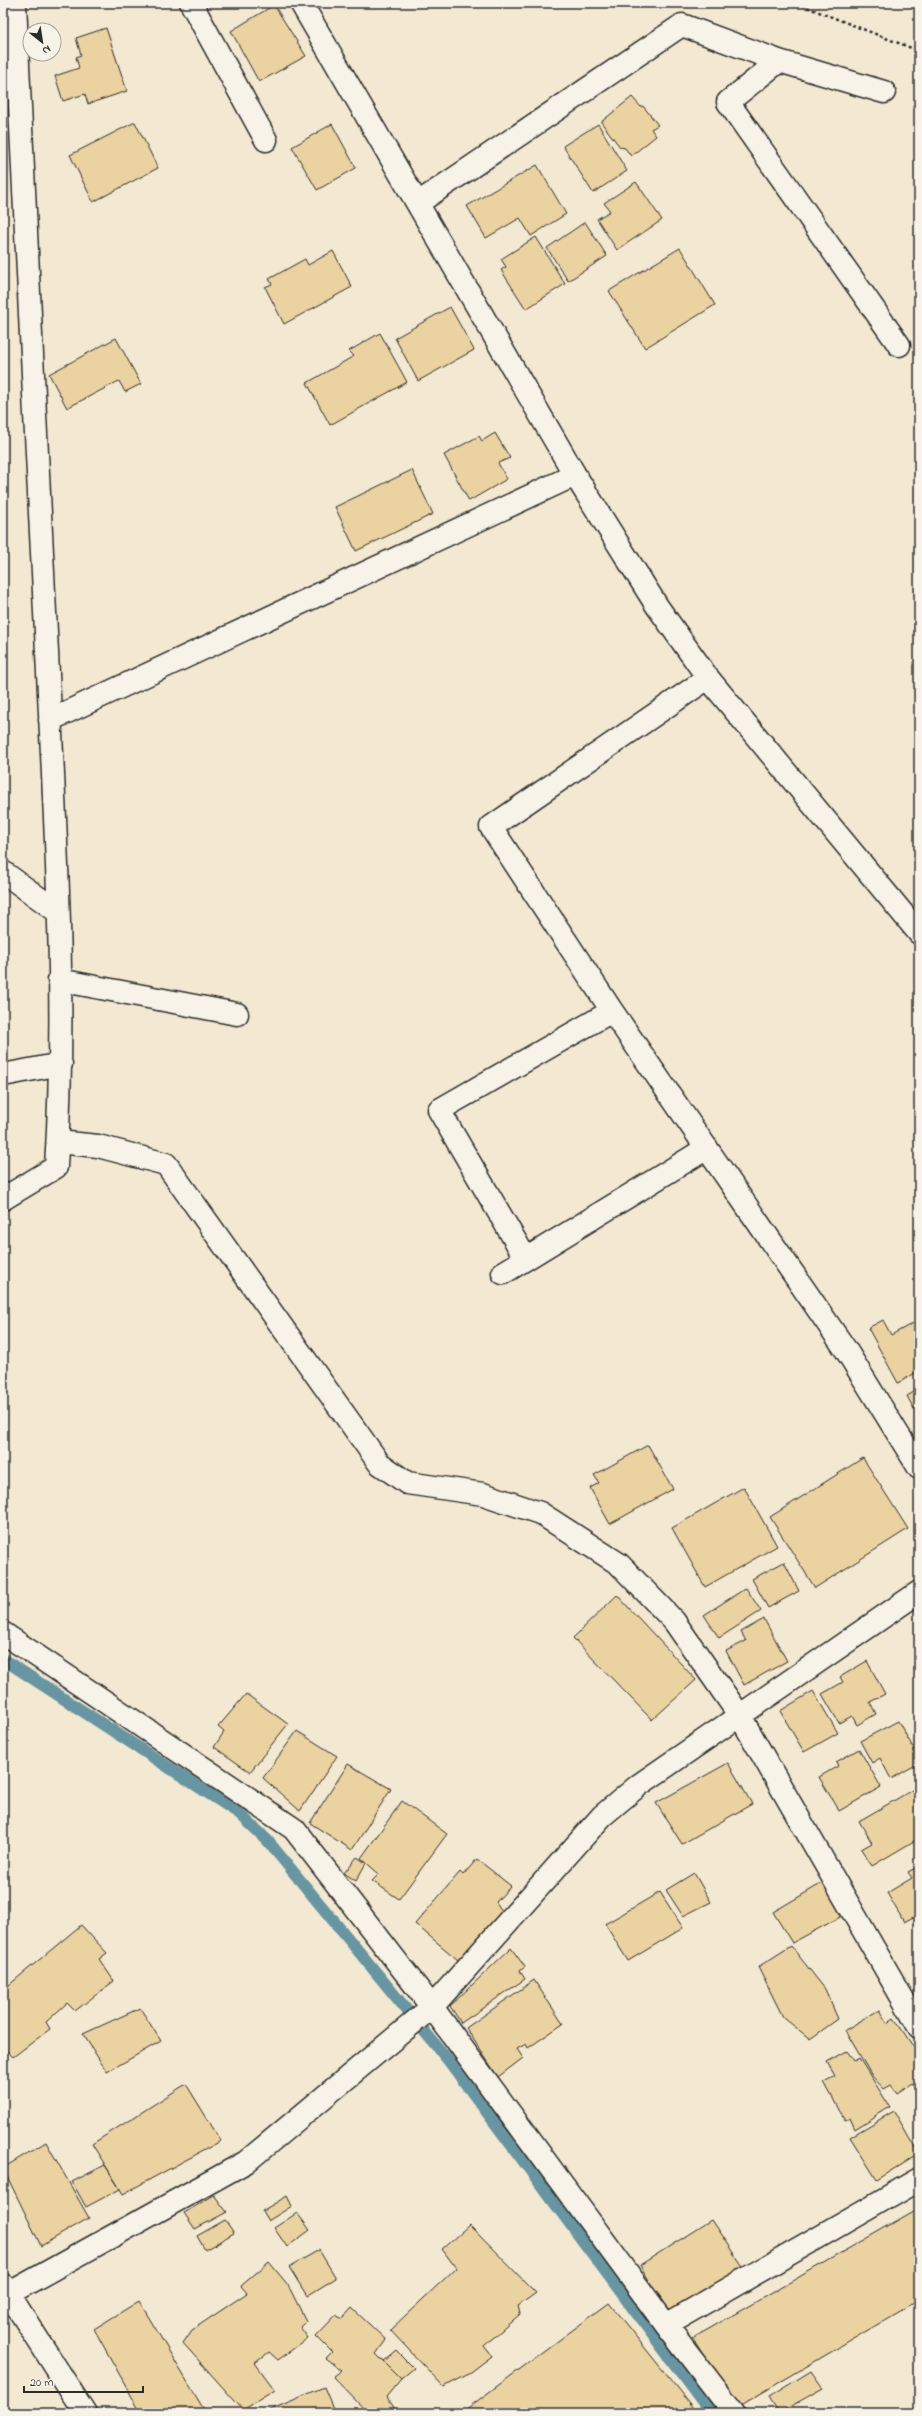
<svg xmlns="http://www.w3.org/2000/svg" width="922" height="2416" font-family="'Indie Flower',sans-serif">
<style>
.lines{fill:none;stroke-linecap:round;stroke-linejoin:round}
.stream{stroke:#6895a2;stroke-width:12}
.building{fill:#ebd2a1;stroke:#2b2b2b}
.minor-casing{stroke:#2b2b2b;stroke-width:25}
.path{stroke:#2b2b2b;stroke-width:2.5;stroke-dasharray:3 3;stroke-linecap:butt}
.minor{stroke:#f7f3e8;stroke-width:22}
</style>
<rect width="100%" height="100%" fill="#f3e9d3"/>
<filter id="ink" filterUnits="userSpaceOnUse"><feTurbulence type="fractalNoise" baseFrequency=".025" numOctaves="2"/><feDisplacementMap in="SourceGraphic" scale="8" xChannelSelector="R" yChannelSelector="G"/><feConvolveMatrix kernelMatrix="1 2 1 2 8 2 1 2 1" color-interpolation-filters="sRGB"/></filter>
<g filter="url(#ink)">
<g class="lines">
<!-- stream -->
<path class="stream" d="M3,1659L240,1814L267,1840L448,2060L711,2413"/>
</g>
<!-- building -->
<path class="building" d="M274,5L306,56L259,82L231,31Z
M3,20L6,21L3,38Z
M106,28L127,91L88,104L85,94L63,101L55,76L79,68L76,57L81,55L76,38Z
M632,97L641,107L643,106L658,125L651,129L656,136L631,156L625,148L620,147L601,122Z
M135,122L158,168L93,202L70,155Z
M332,124L356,168L317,190L292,147Z
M598,124L627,171L593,193L563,146Z
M537,165L566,214L531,236L520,218L486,238L467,206Z
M636,182L662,220L617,250L597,219L610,211L604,203Z
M585,222L607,256L568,281L547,248Z
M536,237L565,284L526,309L501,270L506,267L501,259Z
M680,248L715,305L645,348L609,291Z
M333,251L352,287L284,324L265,287L272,284L269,279L305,259L308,265Z
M450,307L474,350L418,381L395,338Z
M380,333L407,382L330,425L307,383L354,356L349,351Z
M116,338L141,384L125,392L119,381L67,408L49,374Z
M495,433L510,458L498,463L507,479L469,501L444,455L479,436L482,441Z
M412,470L433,514L356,551L335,507Z
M883,1320L891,1335L919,1320V1371L898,1383L868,1328Z
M919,1389V1419L907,1396Z
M648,1445L673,1489L610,1524L590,1488L599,1483L594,1475Z
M863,1458L908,1529L815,1588L770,1517Z
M744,1487L777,1546L705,1587L672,1528Z
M784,1562L799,1591L768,1608L752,1579Z
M746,1588L761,1611L719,1638L704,1615Z
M617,1595L696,1680L652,1720L573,1638Z
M764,1619L787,1661L744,1685L726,1651L746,1641L741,1632Z
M867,1661L885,1694L870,1702L876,1714L857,1725L852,1716L839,1723L822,1694L843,1682L840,1677Z
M813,1691L838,1733L804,1752L780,1711Z
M246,1694L288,1724L250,1772L214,1747L224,1732L218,1727Z
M898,1721L919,1758V1763L891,1779L880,1758L872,1763L860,1741Z
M297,1731L337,1756L300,1811L263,1778Z
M859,1749L881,1787L839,1811L819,1777L838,1766L836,1762Z
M728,1763L752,1804L682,1844L656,1803Z
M348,1764L391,1789L352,1850L310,1823Z
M919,1786V1838L872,1866L861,1849L872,1843L859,1821Z
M402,1801L447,1834L399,1899L372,1881L379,1874L361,1858Z
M357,1857L366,1863L356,1881L344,1873Z
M477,1859L511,1886L496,1902L502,1911L458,1960L415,1924L460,1872L463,1875Z
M919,1866V1914L904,1922L887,1893L912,1878L908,1872Z
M694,1873L711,1902L683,1916L666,1890Z
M824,1882L844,1915L792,1943L773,1912Z
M660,1892L683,1928L628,1961L605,1924Z
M81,1925L107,1953L99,1959L114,1981L75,2011L67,2003L46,2022L50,2029L13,2057L3,2047V1990Z
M791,1946L825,1989L838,2019L810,2039L783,2017L758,1967Z
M511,1948L525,1967L520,1971L525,1979L461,2023L450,2006Z
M534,1980L563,2024L528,2048L526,2044L517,2049L523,2058L498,2077L466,2028Z
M140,2008L161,2041L107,2072L83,2034Z
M879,2010L887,2023L894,2018L919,2055V2088L917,2090L912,2083L897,2093L891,2085L884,2089L872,2076L845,2030Z
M847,2051L854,2061L859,2058L890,2107L855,2129L850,2118L845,2121L824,2082L835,2076L827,2062Z
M186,2084L221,2141L123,2194L92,2144Z
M894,2111L919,2154L877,2180L850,2137Z
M46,2142L89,2218L41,2246L3,2168Z
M105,2165L120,2189L86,2207L72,2182Z
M214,2195L227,2212L195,2229L184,2213Z
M287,2196L292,2206L268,2221L262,2211Z
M919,2208V2300L738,2407L693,2338Z
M297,2213L310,2230L287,2247L274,2228Z
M225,2220L234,2233L205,2250L197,2236Z
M711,2220L744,2269L668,2313L640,2265Z
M469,2225L536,2293L518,2306L520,2314L484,2346L492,2356L467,2375L444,2387L390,2330L456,2268L442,2249Z
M319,2250L336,2278L307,2296L289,2267Z
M269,2262L288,2285L306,2321L300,2327L308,2338L278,2360L269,2352L255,2363L275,2390L243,2410L183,2343L192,2330L247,2293L241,2286Z
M139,2301L206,2413H141L94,2329Z
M609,2303L697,2413H461Z
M352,2308L386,2340L376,2354L401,2379L386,2397L394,2409L390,2413H368L333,2377L342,2370L326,2358L332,2352L316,2336L336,2315L342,2319Z
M397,2351L414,2368L401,2379L384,2362Z
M811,2371L823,2388L779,2413L769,2397Z
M324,2387L335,2413H263Z
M357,2409L359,2413H343Z"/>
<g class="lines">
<!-- minor casing -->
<g class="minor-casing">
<path id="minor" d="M191,3L266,140
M301,3L575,475L657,606L708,678L919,933
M779,61L728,102L899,345
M418,203L682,25L779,61L884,92
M708,678L491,827L612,1011L846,1350L919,1468
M50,720L575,475
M3,872L58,912
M59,980L237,1014
M3,1075L61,1064
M58,1142L98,1146L166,1164L379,1463L407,1483L483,1494L540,1513L619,1564L674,1621L740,1716L919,2027
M3,1199L56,1167C67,996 55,823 47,652C36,436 25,219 15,3
M526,1259L439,1110L612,1011
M503,1273L707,1148
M3,1633L294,1829L432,2007L666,2325L734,2413
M3,2285L85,2413
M8,2294L246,2162L432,2007L602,1816L639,1785L919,1592
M666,2325L919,2179"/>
</g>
<!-- path -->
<path class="path" d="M796,3L919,51"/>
<!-- minor -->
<use href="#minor" class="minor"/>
</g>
</g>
<!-- margin -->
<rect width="922" height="2416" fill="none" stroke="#f7f3e8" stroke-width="16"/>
<rect x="8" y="8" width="906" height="2400" fill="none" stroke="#2b2b2b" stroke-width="1.5" filter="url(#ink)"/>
<!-- north arrow -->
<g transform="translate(42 42) rotate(150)"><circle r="19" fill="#f7f3e8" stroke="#a5a39c"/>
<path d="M0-3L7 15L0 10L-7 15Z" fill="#2b2b2b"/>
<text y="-6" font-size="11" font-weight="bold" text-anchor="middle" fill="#2b2b2b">N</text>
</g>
<!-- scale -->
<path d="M24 2386v6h119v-6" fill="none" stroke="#2b2b2b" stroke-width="2"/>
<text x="30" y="2386" font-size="12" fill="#2b2b2b" stroke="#f7f3e8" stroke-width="3" paint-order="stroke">20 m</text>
</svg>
